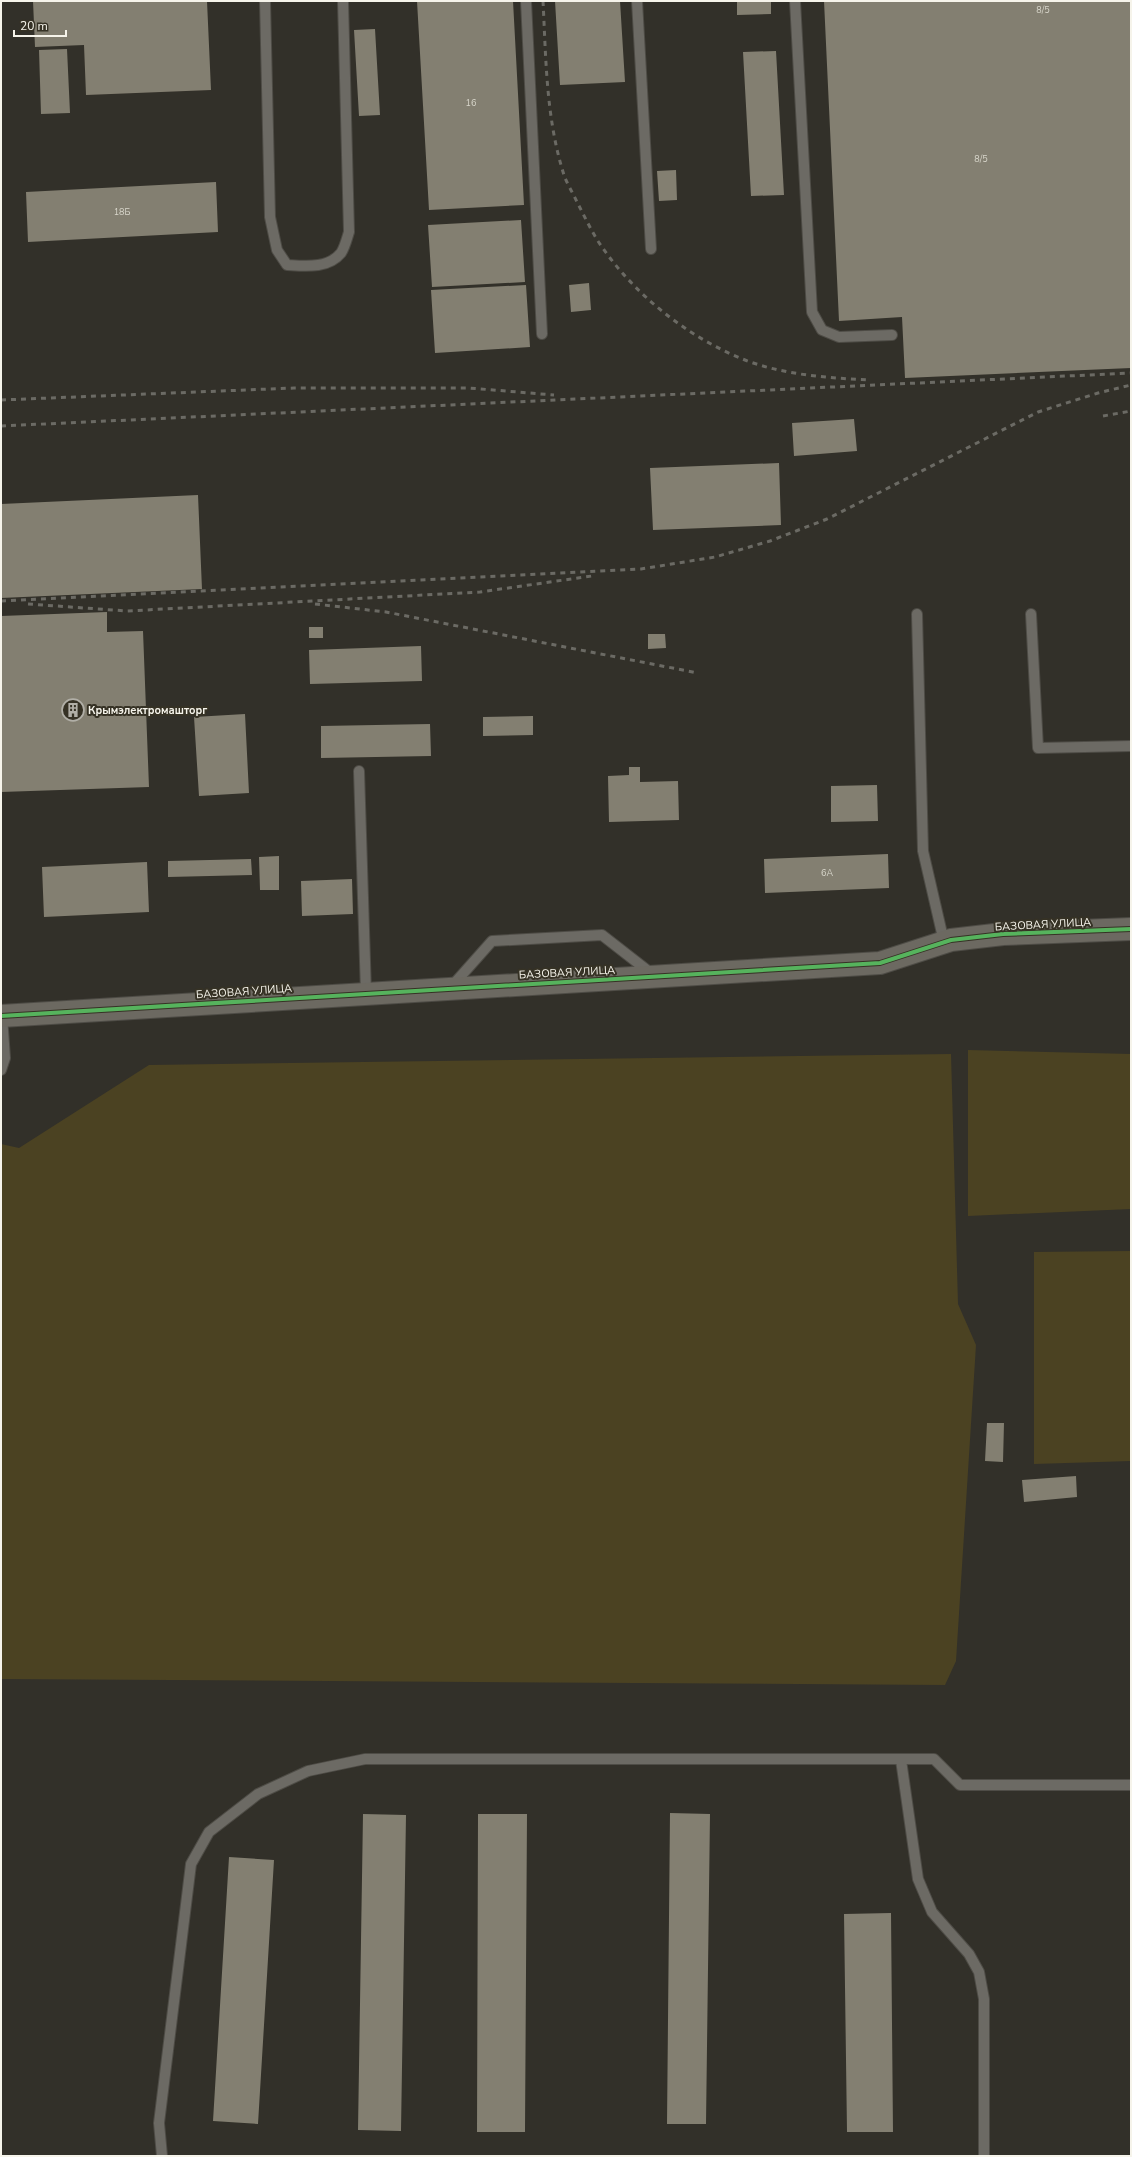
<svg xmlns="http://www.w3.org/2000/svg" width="1132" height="2157" font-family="'Nunito Sans',sans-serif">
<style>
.green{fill:#4b4222}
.building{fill:#837f71}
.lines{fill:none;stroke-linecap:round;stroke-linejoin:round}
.lane-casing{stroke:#4e4c46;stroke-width:12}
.secondary-casing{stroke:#4e4c46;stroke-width:24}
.lane{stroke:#6c6a64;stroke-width:10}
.secondary{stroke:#6c6961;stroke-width:22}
.rail{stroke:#6b6a64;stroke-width:3;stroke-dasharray:5 5;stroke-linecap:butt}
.cycleway-casing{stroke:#363225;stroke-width:6}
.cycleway{stroke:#56b35d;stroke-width:4}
.labels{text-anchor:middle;stroke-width:4;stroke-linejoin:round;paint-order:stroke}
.number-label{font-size:9px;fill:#d9d7cc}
.poi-label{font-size:11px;font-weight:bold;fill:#f6f4eb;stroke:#363225;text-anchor:start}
.street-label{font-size:11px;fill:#f6f4eb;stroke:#363225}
</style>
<rect width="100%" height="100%" fill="#323029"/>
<!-- green -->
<path class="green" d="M968,1050L1131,1054V1209L968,1216Z
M951,1054L958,1304L976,1345L956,1661L945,1685L1,1679V1144L19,1148L149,1065Z
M1131,1251V1461L1034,1464V1252Z"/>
<!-- building -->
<path class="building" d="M33,1H207L211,90L86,95L84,45L35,47Z
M417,1H513L524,205L429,210Z
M555,1H620L625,82L560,85Z
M737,1H771V14L737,15Z
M824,1H1131V368L905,378L902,317L839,321Z
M375,29L380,115L359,116L354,30Z
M67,49L70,113L41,114L39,50Z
M776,51L784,195L751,196L743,52Z
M676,170L677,200L659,201L657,171Z
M216,182L218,232L28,242L26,192Z
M521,220L525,282L432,287L428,225Z
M589,283L591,310L571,312L569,285Z
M526,285L530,347L435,353L431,290Z
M854,419L857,451L794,456L792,423Z
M779,463L781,525L653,530L650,468Z
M198,495L202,589L1,598V504Z
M107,612V632L143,631L149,787L1,792V616Z
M309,627H323V638H309Z
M648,634H665L666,648L648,649Z
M421,646L422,681L310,684L309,650Z
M245,714L249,793L199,796L194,717Z
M533,716V735L483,736V717Z
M430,724L431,756L321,758V726Z
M629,767H640V782L678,781L679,820L609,822L608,776L629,775Z
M877,785L878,821L831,822V786Z
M888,854L889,888L765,893L764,859Z
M279,856V890H260L259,857Z
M251,859L252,875L168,877V861Z
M147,862L149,912L44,917L42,867Z
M352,879L353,914L302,916L301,881Z
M987,1423H1004L1003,1462L985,1461Z
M1076,1476L1077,1497L1024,1502L1022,1480Z
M670,1813L710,1814L706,2124H667Z
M363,1814L406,1815L401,2131L358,2130Z
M478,1814H527L525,2132H477Z
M229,1857L274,1860L258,2124L213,2121Z
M891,1913L893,2132H847L844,1914Z"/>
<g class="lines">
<!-- lane casing -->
<g class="lane-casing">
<path id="lane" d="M265,1L270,217L277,250L287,265C305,266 328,269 341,253C345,247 347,238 349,232L343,1
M526,1L542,334
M637,1L651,249
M795,1L812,312L822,330L839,337L892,335
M917,614L923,851L944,942
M1031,614L1038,748L1131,746
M359,771L366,993
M452,986L492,941L602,935L652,974
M1,1070L5,1058L2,1016
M901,1760L918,1879L932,1912L969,1954L979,1972L984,1999V2156
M162,2156L159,2123L191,1864L209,1832L258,1794L308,1771L365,1759H934L960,1785H1131"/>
</g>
<!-- secondary casing -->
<g class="secondary-casing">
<path id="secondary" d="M1,1016L880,963L951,940L1003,934L1131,929"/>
</g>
<!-- lane -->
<use href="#lane" class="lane"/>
<!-- secondary -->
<use href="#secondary" class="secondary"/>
<!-- rail -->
<path class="rail" d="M543,1C546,59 546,119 564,175C567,184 573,193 577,202C585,217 592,233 602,247C636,296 689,338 745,360C784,375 828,378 870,380
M1,400L294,388H469L554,395
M1103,416L1131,411
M1,426L1131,373
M1,601L641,569L715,557L770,541L827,519L1038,412L1098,393L1131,385
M28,604L127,611L480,592L592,576
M315,604L386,612L698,673"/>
<!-- cycleway casing -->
<g class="cycleway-casing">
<path id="cycleway" d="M1,1016L880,963L951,940L1003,934L1131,929"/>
</g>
<!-- cycleway -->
<use href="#cycleway" class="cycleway"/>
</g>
<!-- icons -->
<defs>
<g id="building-ring" transform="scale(1.15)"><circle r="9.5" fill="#363225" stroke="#b1afa7" stroke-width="1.5"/><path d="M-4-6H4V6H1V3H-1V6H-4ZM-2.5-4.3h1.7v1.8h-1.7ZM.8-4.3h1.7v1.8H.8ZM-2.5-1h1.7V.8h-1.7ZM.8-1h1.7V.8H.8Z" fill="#b1afa7"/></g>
</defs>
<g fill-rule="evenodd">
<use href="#building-ring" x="73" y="710"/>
</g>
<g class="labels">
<!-- number labels -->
<g class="number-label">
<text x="1043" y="13">8/5</text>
<text x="471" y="106">16</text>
<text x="981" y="162">8/5</text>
<text x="122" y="215">18Б</text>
<text x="827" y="876">6А</text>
</g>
<!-- poi labels -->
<g class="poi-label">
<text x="88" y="714">Крымэлектромашторг</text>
</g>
<!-- street labels -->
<g class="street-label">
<text transform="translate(1043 924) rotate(-3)" y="4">БАЗОВАЯ УЛИЦА</text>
<text transform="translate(567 972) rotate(-3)" y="4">БАЗОВАЯ УЛИЦА</text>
<text transform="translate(244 991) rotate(-4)" y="4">БАЗОВАЯ УЛИЦА</text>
</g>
</g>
<!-- border -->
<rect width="1132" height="2157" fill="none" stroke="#f6f4eb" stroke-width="4"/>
<!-- scale -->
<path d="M14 30v6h52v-6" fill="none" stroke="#f6f4eb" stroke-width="2"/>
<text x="20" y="30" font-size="12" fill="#f6f4eb" stroke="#363225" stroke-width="3" paint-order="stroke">20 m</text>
</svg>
